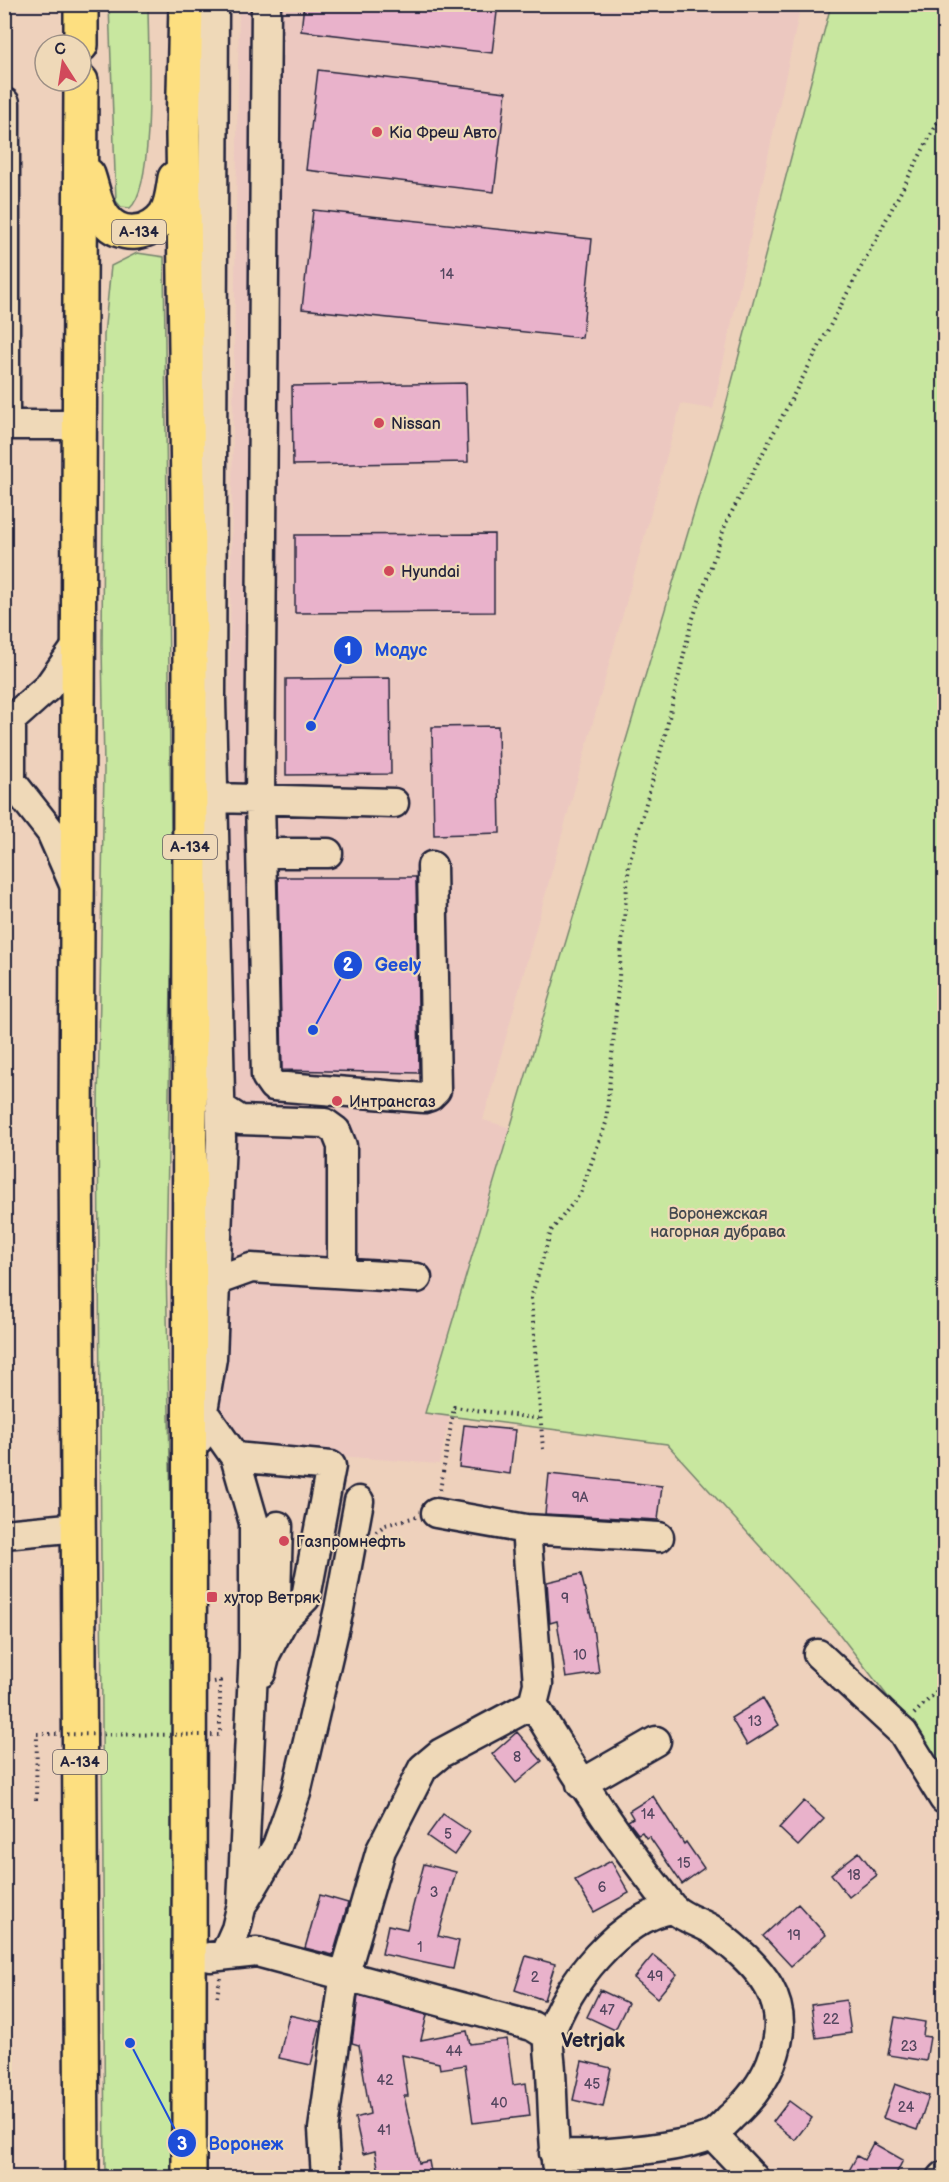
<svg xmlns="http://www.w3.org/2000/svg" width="949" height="2182" font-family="'Balsamiq Sans',sans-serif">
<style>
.built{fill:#ecc8c0}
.green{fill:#c8e79f;stroke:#75846d;stroke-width:1.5}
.building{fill:#e9b2cb;stroke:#22223b;stroke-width:1.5}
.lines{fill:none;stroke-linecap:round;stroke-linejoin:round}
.minor-casing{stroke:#22223b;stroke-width:33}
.highway-casing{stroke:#22223b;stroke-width:38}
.path{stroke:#22223b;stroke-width:4;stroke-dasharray:1.5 4.5;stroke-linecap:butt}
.minor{stroke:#efd9b8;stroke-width:28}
.highway{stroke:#fddf80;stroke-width:33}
.path-bridge{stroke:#22223b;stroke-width:4;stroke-dasharray:1.5 4.5;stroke-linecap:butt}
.poi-dot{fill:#d1495b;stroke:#efd9b8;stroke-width:2}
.labels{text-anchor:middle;stroke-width:4.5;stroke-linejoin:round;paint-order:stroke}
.number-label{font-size:14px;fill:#54465f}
.shield{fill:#efd9b8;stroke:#605960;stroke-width:1.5}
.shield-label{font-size:15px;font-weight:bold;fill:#22223b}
.poi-label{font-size:16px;fill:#22223b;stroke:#efd9b8;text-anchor:start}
.park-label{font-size:16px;fill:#43494f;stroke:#efd9b8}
.quarter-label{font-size:20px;font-weight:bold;fill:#22223b;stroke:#efd9b8}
.leader{fill:none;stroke:#1d4ed8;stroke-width:2}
.callout-dot{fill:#1d4ed8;stroke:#efd9b8;stroke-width:2}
.mark-label{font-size:18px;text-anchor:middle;font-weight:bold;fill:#fff}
.callout-label{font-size:18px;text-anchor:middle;font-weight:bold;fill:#1d4ed8;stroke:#efd9b8;stroke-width:4.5;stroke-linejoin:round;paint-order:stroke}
</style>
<rect width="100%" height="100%" fill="#eed1bc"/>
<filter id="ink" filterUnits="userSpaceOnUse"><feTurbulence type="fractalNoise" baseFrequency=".0167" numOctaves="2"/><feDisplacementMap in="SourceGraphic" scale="12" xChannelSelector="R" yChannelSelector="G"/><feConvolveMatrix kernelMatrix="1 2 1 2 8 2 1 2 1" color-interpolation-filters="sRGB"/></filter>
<g filter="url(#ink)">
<!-- built -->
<path class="built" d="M239,5H801L713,409L681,404L483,1120L515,1129L439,1464L240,1448L219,1411Z"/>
<!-- green -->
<path class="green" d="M109,5H148C148,43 156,186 130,208L121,207L116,201Z
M831,5H944V1769L837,1631L667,1444L425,1413L724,412Z
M137,253L164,257L172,924L166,1266L173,1609L175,2177L105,2178L98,1105L104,770L102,645L104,335L111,266Z"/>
<!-- building -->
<path class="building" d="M304,4H498L492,53L301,31Z
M318,70L506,92L494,192L306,170Z
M313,210L592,239L582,338L302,309Z
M466,383L468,462L293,465L292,386Z
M494,534V612L295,613V535Z
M390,678L391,774L286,775V679Z
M498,726L500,833L434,835L432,727Z
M278,877H416L419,1073L282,1070Z
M464,1425L515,1430L510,1474L459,1467Z
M549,1474L662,1486L658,1520L545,1514Z
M581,1574L592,1620L599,1673L566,1678L557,1621L550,1623L547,1582Z
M763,1698L779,1725L747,1745L731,1718Z
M517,1732L542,1761L516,1783L492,1754Z
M653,1796L684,1844L686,1842L704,1868L682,1884L649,1836L646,1838L642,1832L638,1834L628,1821L633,1818L629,1811Z
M804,1801L824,1819L798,1846L779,1828Z
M443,1814L470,1832L454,1855L427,1836Z
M859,1852L877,1875L849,1897L831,1874Z
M611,1861L629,1893L594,1912L575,1880Z
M424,1864L456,1872L438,1936L459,1941L453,1969L382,1954L388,1925L407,1929Z
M320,1895L348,1903L333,1955L305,1948Z
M798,1904L826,1935L791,1966L763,1936Z
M653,1955L677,1974L657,1998L634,1978Z
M526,1956L555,1964L544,2000L515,1990Z
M600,1990L628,2003L615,2030L587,2017Z
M358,1996L427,2015L421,2040L467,2031L470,2044L507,2039L513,2085L526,2083L530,2116L473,2123L465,2065L440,2069L439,2063L402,2055L408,2096H404L419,2163L429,2161L432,2178H380L375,2151L363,2154L355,2118L370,2114L359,2045L352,2043Z
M846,2000L851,2033L816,2038L811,2005Z
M289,2015L321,2022L311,2065L279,2058Z
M895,2017L925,2022L923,2036L930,2037L926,2061L888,2055Z
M582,2061L611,2068L603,2107L573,2100Z
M895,2084L929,2096L917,2130L883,2118Z
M789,2101L812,2118L795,2140L773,2122Z
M873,2143L903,2160L894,2178H845L857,2156L864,2160Z"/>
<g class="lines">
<!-- minor casing -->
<g class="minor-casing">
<path id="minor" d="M266,4L260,799L266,1076L273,1086L424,1098L430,1096L436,1090L432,866
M5,103V425
M4,425H80
M214,798L394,803
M261,853H328
M76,889L51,832L11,781V720L48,687L79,643
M220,1107L240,1120L325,1123L336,1131L342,1146V1272
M215,1281L251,1268L417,1278
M204,1413L235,1457L254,1523V1650L242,1904L236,1929L225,1954
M198,1440L212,1358L221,1139L211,699L214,4
M235,1457L331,1466L306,1597L284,1619L266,1653L261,1673
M436,1513L526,1529L538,1684L533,1704C575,1774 620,1842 671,1906C681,1918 701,1922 714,1931C760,1967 796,2001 771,2063C763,2083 748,2102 731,2117C725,2123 718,2131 711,2135C687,2148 582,2158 554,2153
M526,1529L659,1537
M4,1534L79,1527
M275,1634L278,1526
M818,1654L903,1733L944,1799
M581,1784L656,1741
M245,1900L277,1846L296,1793L339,1609L359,1501
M210,1957L257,1952L532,2026L550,2037
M712,2134L754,2178
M326,2178L323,2129L345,1973L381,1850L423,1768L441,1753L533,1704
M558,2178C553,2143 553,2107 551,2072C551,2061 547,2046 550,2035C566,1985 619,1917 673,1909
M942,2178L944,2176"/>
</g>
<!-- highway casing -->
<g class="highway-casing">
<path id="highway" d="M186,4L183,135L190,633L189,2178
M81,45V4
M81,81L76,1136L82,2178
M88,175C93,189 95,207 105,219C121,240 151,234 165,215C172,205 173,189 175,178"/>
</g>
<!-- path -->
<path class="path" d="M543,1449L531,1298L551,1231L580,1194L606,1123L629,864L664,739L691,624L726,523L944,110
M440,1490L454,1407L542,1419
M376,1532L385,1525L416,1517
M214,1682L220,1681V1735
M914,1714L940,1688L944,1679
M36,1800L37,1734
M217,1997L220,1978"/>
<!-- minor -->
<use href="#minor" class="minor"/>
<!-- highway -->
<use href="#highway" class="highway"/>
<!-- path-bridge -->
<path class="path-bridge" d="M37,1734L220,1735"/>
</g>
</g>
<!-- markers -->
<g class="poi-dot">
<circle cx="377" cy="132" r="6"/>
<circle cx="379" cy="423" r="6"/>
<circle cx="389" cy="571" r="6"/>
<circle cx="337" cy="1101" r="6"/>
<circle cx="284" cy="1541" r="6"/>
<rect x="206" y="1591" width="12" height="12" rx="3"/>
</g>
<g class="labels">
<!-- number labels -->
<g class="number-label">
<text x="447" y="279">14</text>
<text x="580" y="1502">9А</text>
<text x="565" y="1603">9</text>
<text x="580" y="1660">10</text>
<text x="755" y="1726">13</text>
<text x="517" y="1762">8</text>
<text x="648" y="1819">14</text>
<text x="448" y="1839">5</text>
<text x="684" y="1868">15</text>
<text x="854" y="1880">18</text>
<text x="602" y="1892">6</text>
<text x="434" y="1897">3</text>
<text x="794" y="1940">19</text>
<text x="420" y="1952">1</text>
<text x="655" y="1981">49</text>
<text x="535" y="1982">2</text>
<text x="607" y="2015">47</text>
<text x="831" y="2024">22</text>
<text x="909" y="2051">23</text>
<text x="454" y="2056">44</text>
<text x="385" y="2085">42</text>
<text x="592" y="2089">45</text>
<text x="499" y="2108">40</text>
<text x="906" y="2112">24</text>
<text x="384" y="2135">41</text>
</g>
<!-- shield labels -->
<g class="shield">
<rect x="112" y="220" width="54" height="24" rx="4.5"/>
<rect x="163" y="835" width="54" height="24" rx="4.5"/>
<rect x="53" y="1750" width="54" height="24" rx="4.5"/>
</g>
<g class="shield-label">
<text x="139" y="237">А-134</text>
<text x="190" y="852">А-134</text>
<text x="80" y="1767">А-134</text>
</g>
<!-- poi labels -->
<g class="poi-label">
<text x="389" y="138">Kia Фреш Авто</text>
<text x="391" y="429">Nissan</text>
<text x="401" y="577">Hyundai</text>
<text x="349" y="1107">Интрансгаз</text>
<text x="296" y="1547">Газпромнефть</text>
<text x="224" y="1603">хутор Ветряк</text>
</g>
<!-- park labels -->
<g class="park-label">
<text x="718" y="1219">Воронежская<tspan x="718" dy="18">нагорная дубрава</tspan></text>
</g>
<!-- quarter labels -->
<g class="quarter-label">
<text x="593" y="2047">Vetrjak</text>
</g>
</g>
<!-- callouts -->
<path class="leader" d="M311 726L348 650M313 1030L348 965M130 2043L182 2143"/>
<g class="callout-dot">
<circle cx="311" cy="726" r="6"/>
<circle cx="313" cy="1030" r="6"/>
<circle cx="130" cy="2043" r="6"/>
<circle cx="348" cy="650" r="15"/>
<circle cx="348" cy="965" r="15"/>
<circle cx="182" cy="2143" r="15"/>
</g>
<g class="mark-label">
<text x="348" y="656">1</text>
<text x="348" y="971">2</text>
<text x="182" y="2150">3</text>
</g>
<g class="callout-label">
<text x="401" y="656">Модус</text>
<text x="398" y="971">Geely</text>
<text x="246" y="2150">Воронеж</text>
</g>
<!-- margin -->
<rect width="949" height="2182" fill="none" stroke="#efd9b8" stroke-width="24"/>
<rect x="12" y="12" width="925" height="2158" fill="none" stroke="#22223b" stroke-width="2" filter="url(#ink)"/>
<!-- north arrow -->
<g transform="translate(63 63) rotate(348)"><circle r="28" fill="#efd9b8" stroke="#9d9086" stroke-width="1.5"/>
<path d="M0-4.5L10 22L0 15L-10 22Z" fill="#d1495b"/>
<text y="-9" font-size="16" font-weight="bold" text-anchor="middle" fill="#22223b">С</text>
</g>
</svg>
